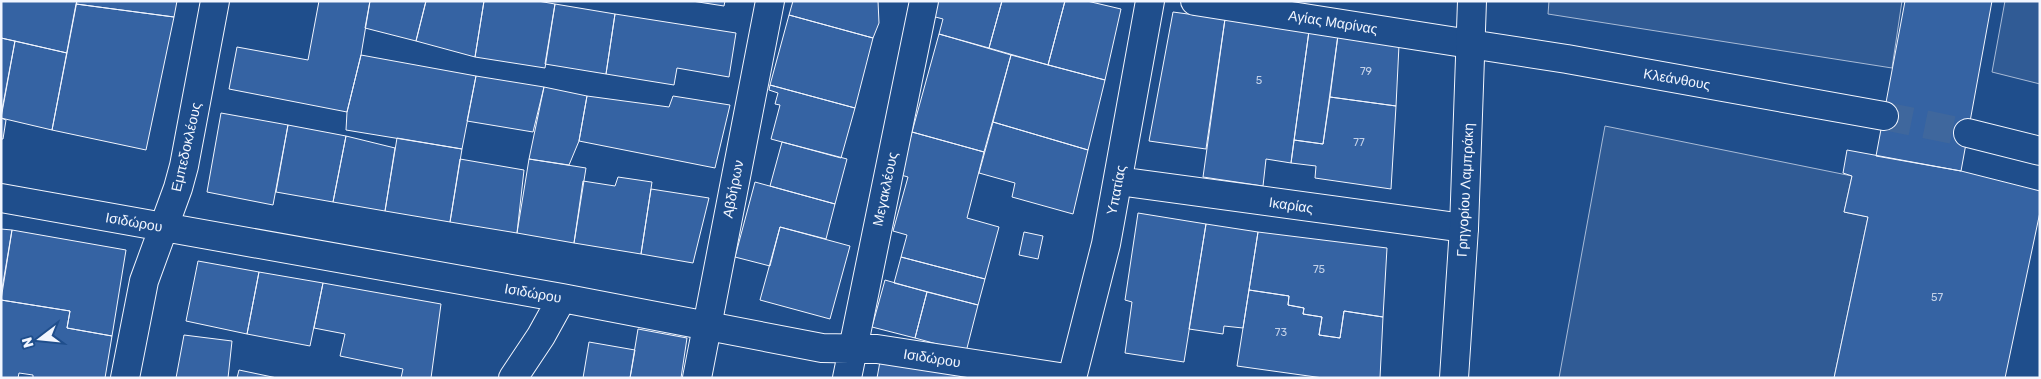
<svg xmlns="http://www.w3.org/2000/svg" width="2041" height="379" font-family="Rubik,sans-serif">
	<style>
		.built { fill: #305b95; stroke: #a8bbd7 }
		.building { fill: #3563a3; stroke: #f2f6ff }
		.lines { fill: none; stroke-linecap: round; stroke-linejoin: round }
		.major-tunnel { stroke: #3f679d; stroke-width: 28; stroke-dasharray: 28 14; stroke-linecap: butt }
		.minor-casing { stroke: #f2f6ff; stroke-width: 30 }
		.major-casing { stroke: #f2f6ff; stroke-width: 30 }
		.minor { stroke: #1f4e8c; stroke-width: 28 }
		.major { stroke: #1f4e8c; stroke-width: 28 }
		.labels { text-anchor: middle; stroke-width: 4; stroke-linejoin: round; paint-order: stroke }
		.number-label { font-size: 11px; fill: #c3d1e8 }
		.street-label { font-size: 14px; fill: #f2f6ff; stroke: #1f4e8c }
	</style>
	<rect width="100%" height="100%" fill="#1f4e8c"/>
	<path class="built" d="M1549,1H1902L1892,68L1548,14Z
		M2005,1H2040V84L1992,72Z
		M1605,126L1852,176L1844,212L1868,217L1834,378H1559Z"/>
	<path class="building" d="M1,1H77L67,53L1,38Z
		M77,1H177L174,17L76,4Z
		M319,1H370L361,55L347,112L229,89L237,47L308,60Z
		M370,1H426L416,41L365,28Z
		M426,1H484L475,57L416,41Z
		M484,1H538L555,4L545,68L475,57Z
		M692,1H725L724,6Z
		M793,1H878L879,23L873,38L789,15Z
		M932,1H1002L989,48L939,34L943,19L928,15Z
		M1002,1H1065L1048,65L989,48Z
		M1065,1H1087L1121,9L1105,80L1048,65Z
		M1905,1H1992L1961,171L1876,156Z
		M76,4L174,17L146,150L52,130Z
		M555,4L615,14L606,74L545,64Z
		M1173,12L1225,19L1206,149L1149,141Z
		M615,14L736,33L729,77L677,68L674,85L606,74Z
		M789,15L873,38L855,108L770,85Z
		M1225,19L1309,31L1291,163L1266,159L1263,186L1203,177Z
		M1309,31L1338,35L1323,144L1294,140Z
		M939,34L1011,55L984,152L912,132Z
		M1338,35L1399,45L1396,106L1330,97Z
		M1,38L15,41L1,115Z
		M15,41L67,53L52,130L1,118Z
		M361,55L476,76L462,149L346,130L347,112Z
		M1011,55L1105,80L1088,150L993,122Z
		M476,76L544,87L533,132L467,121Z
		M770,85L855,108L841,158L771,139L780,105L775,104L778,93L769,90Z
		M544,87L587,96L579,141L569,165L529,159Z
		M587,96L669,107L673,96L730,105L715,168L579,141Z
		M1330,97L1396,106L1391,189L1315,178L1316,166L1291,163L1294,140L1323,144Z
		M221,113L288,125L273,205L207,192Z
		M1,118L6,120L3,139H1Z
		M993,122L1088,150L1073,214L1012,197L1015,183L979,173Z
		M288,125L346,136L333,202L276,192Z
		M912,132L984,152L967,218L999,227L985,279L901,257L907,235L893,231L908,177L901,175Z
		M346,136L395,148L385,211L333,202Z
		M397,138L462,149L450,222L385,211Z
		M782,142L847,159L835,204L770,186Z
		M1847,150L1961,171L2040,191V212L2005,378H1834L1868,217L1844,212L1852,176L1843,173Z
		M460,159L524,170L517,233L450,222Z
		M529,159L586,168L574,243L517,233Z
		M618,177L652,182L641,254L574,243L583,181L615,186Z
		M755,182L835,204L826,239L780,227L770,266L735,257Z
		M651,189L709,198L693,263L641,254Z
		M1138,213L1206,224L1184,362L1125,353L1132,302L1125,300Z
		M1206,224L1258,232L1243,328L1224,326L1223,334L1189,329Z
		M780,227L850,246L830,319L760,300Z
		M1,229L12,230L1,295Z
		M12,230L126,250L112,336L67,328L70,311L1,300Z
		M1024,232L1043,236L1038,259L1019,255Z
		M1258,232L1387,248L1383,317L1344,311L1340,338L1319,335L1322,317L1303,314L1304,308L1288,305L1289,296L1249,290Z
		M901,257L985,279L978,305L894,283Z
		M198,261L259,272L247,334L186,321Z
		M259,272L323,283L310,346L247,334Z
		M885,280L927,292L915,338L872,327Z
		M323,283L441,304L431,378H401L403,369L340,356L345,334L314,328Z
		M1249,290L1289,296L1288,305L1304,308L1303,314L1322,317L1319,335L1340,338L1344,311L1383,317L1380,378H1323L1237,366Z
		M927,292L978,305L966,352L915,338Z
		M1,300L70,311L67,328L112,336L105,378H33V375L19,373L18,378H1Z
		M638,329L687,338L681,378H630Z
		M184,335L232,341L228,378H176Z
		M589,342L635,350L630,378H583Z
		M881,356L961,368L959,378H877Z
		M239,370L277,378H237Z"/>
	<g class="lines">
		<path class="major-tunnel" d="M1884,116L1968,133"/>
		<defs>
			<path id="minor" d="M1195,1L1470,44
				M1118,181L1464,228
				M1,198L562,298L822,348L877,349L1066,378
				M125,378L144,281L178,188L184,166L215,1
				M513,378L541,336L562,298
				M697,378L770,1
				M847,378L924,1
				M1072,378L1106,244L1150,1"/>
			<path id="major" d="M1470,44L1567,59L1884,116
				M1968,133L2040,151
				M1454,378L1464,228L1472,1"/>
		</defs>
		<use href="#minor" class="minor-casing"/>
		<use href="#major" class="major-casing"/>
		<use href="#minor" class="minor"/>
		<use href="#major" class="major"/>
	</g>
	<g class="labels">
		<g class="number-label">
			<text x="1366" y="75">79</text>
			<text x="1259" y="84">5</text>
			<text x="1359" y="146">77</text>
			<text x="1319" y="273">75</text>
			<text x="1937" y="301">57</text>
			<text x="1281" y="336">73</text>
		</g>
		<g class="street-label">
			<text transform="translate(1333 22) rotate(9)" y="5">Αγίας Μαρίνας</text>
			<text transform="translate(1677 79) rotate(10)" y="5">Κλεάνθους</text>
			<text transform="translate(186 147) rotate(-77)" y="5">Εμπεδοκλέους</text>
			<text transform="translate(733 189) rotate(-79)" y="5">Αβδήρων</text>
			<text transform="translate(885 189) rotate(-78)" y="5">Μεγακλέους</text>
			<text transform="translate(1116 190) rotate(-79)" y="5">Υπατίας</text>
			<text transform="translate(1465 190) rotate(-87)" y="5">Γρηγορίου Λαμπράκη</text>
			<text transform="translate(1291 205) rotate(8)" y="5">Ικαρίας</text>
			<text transform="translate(134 222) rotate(10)" y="5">Ισιδώρου</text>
			<text transform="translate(533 293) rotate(10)" y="5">Ισιδώρου</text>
			<text transform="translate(932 358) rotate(9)" y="5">Ισιδώρου</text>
		</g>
	</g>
	<rect width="2041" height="379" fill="none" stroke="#f2f6ff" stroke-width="5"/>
	<g transform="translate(40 339) rotate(254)" stroke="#1f4e8c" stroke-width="4" paint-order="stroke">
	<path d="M0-4L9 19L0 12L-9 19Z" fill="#f2f6ff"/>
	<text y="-8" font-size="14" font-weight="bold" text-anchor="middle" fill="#f2f6ff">N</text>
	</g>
</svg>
